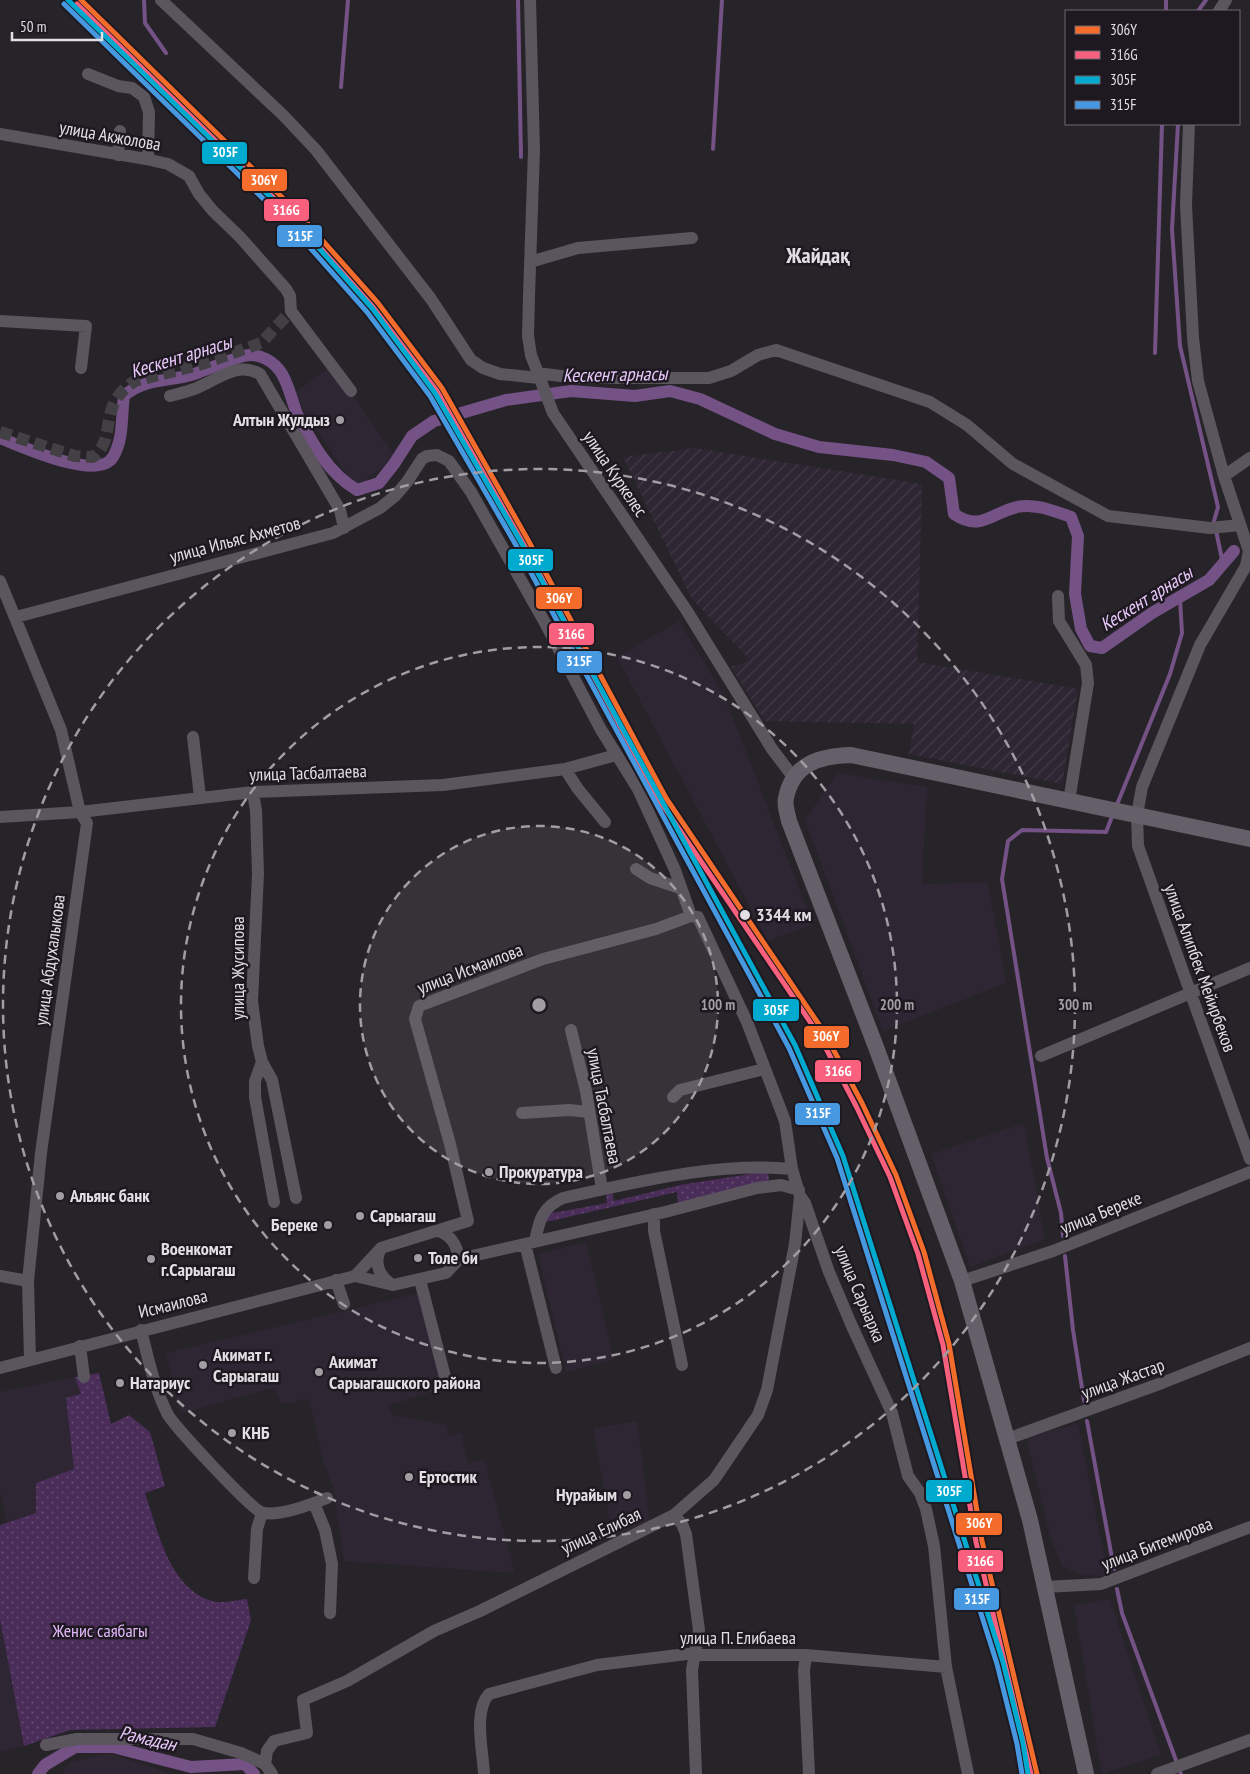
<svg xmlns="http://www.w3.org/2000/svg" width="1250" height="1774" font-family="'PT Sans Narrow',sans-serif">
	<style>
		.built { fill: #2e2633 }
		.industrial { fill: url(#industrial-furrows) }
		.green { fill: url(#green-dots) }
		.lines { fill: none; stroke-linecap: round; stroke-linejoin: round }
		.stream { stroke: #745286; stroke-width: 4 }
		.canal { stroke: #745286; stroke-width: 12 }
		.minor-tunnel { stroke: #434045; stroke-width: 12; stroke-dasharray: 12 6; stroke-linecap: butt }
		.minor { stroke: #5b555e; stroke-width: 12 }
		.major { stroke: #655f6a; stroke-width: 16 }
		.rail-1-casing { stroke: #1e1921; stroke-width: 9 }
		.rail-2-casing { stroke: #1e1921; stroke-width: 9 }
		.rail-3-casing { stroke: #1e1921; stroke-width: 9 }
		.rail-4-casing { stroke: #1e1921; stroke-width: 9 }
		.rail-1 { stroke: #f36c2b; stroke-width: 5 }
		.rail-2 { stroke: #f8607d; stroke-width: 5 }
		.rail-3 { stroke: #00a9ce; stroke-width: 5 }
		.rail-4 { stroke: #4699e1; stroke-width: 5 }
		.ring { fill: none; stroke: #a19da3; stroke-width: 2.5; stroke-dasharray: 9 6 }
		.poi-dot { fill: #a19da3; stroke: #1e1921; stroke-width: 2 }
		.stop-dot { fill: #e2dee4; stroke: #1e1921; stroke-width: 2 }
		.labels { text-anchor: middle; stroke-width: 5; stroke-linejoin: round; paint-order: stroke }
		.street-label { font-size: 18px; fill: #e2dee4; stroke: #1e1921 }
		.poi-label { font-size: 18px; font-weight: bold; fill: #e2dee4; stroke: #1e1921; text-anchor: start }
		.stop-label { font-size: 18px; font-weight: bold; fill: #e2dee4; stroke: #1e1921; text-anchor: start }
		.park-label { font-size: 18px; fill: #e3b8fa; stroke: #1e1921 }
		.water-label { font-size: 19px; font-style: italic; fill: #eacafc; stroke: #1e1921 }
		.district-label { font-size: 22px; font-weight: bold; fill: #e2dee4; stroke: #1e1921 }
		.centre { fill: #a19da3; stroke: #1e1921; stroke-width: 2.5 }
		.ring-label { font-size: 15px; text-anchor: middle; font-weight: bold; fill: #a19da3; stroke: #1e1921; stroke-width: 5; stroke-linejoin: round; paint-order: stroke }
		.line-badge { stroke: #1e1921; stroke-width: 2 }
		.badge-label { font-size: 14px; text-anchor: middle; font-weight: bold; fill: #fff }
	</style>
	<defs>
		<pattern id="industrial-furrows" width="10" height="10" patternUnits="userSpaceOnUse" patternTransform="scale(1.25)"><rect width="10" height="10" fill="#2e2633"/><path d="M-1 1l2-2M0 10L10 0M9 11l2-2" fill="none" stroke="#423b47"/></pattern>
		<pattern id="green-dots" width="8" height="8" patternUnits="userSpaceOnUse" patternTransform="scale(1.25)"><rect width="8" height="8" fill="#4a2d59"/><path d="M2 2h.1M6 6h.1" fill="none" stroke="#644b71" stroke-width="1.8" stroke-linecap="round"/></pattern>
	</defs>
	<rect width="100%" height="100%" fill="#272429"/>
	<path class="built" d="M331,366L396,457L355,488L293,394Z
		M679,621L724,695L813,924L768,941L617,657Z
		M837,773L927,787L922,884L988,882L1006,983L883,1031L805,820Z
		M1024,1123L1045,1239L970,1267L931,1154Z
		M586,1242L614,1359L566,1372L538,1254Z
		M419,1293L444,1388L387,1406L393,1415L446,1425L449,1436L461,1433L468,1463L484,1459L515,1573L344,1561L334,1490L323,1460L309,1399L281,1404L275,1387L180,1414L166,1353Z
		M75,1377L81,1394L66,1399L74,1469L37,1483V1513L7,1522L0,1491V1392Z
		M637,1421L650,1521L613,1537L593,1428Z
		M1078,1424L1108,1577L1079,1574L1062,1566L1051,1539L1026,1437Z
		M1110,1599L1161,1755L1102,1774L1074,1605Z
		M0,1619L24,1746L0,1752Z
		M109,1753L171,1774H61L71,1762Z"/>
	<path class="industrial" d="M695,448L922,484L917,662L1078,689L1062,784L909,754L914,724L765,721L731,667L750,660L692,599L623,457Z"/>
	<path class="green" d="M768,1171L769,1179L767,1181L678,1203L677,1192L546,1222L545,1218L547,1214L607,1203L606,1193L612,1192L614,1201L680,1185Z
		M99,1373L111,1424L129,1415L150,1432L165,1486L145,1493C158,1531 169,1588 212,1601C222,1604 238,1600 247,1599L251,1620L215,1727L70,1730L24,1746L0,1619V1525L36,1513V1483L74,1469L66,1398L81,1394L75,1377Z"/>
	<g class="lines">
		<path class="stream" d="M144,0L145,23L166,53
			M518,0L521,157
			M1166,0V11
			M1198,11L1206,0
			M341,87L348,0
			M1178,124L1172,229L1180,346L1218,507L1214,521L1223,564
			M713,149L722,0
			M1155,353L1162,124
			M1116,807L1170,674L1182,633L1180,599
			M1063,1236L1061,1213L1047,1158L1002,879L1008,841L1022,830L1106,832L1113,814
			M1065,1256L1073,1330L1084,1401
			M1087,1421L1114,1569
			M1117,1589L1122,1613L1181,1774"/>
		<path class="canal" d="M0,438C21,446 98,482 113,457C124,438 121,417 124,396C143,378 170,382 194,374C209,369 231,359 244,356C259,352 275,362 282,374C289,386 292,401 297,414C312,443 328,473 357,490L379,483L394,464L412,436L434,421L506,400L571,391L635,396L670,391L700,399L775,434L819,447L893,455L926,462L949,478L954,514C981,532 991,513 1017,507C1035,503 1054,511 1071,517L1078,536L1075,594L1081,629L1090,646L1102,648L1152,613L1209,580L1234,551
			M38,1774L45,1765L75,1747H113L191,1767L245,1764L254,1774"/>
		<path class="minor-tunnel" d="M0,432L75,456L93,457C118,439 96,405 135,381L202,364L261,343L291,311"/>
		<path class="minor" d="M161,0L283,115L316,150L431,299L471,360L483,368L500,374L539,378
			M530,0L534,150L529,296L528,336L531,355L553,413L687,611L772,749L794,778
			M1219,11L1226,0
			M88,74L118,86L132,88L144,97L149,112L148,159
			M1189,124L1186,205L1193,338L1198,381L1224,476L1249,551L1246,566L1200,645L1142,787L1137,815L1138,846L1250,1159
			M0,134L146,159L168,164L189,176L199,194L213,211L240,237L286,289L290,296L291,311L351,391
			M118,155L120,131
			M530,262L578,248L692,238
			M0,321L86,326L81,368
			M537,373L576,378H709L731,371L758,355L776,350L930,402L967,425L1013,464L1108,516L1210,528L1240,525
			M170,396C180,393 192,391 201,386C221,377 238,362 260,374L340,510L344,528
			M1224,476L1250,458
			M0,581L61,730L80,812L87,823L41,1153L28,1281L30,1359
			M1058,596L1059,621L1086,665L1088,683L1069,801
			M16,617L333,533L380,508L395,496L407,482L422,459L427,456L437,455L449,461L471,492L544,621L600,728L638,789L675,870L691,916
			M193,737L200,797
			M565,769L578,789L605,822
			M253,792L256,811L258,874L252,1001L258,1046L262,1062L272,1080L296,1198
			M0,817L80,812L253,792L443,785L565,769L616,755
			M636,869L650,878L680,888
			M571,1030L586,1091L602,1189
			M1041,1056L1250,968
			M262,1062L255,1081V1097L274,1202
			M673,1097L680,1090L764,1069
			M522,1113L569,1110L589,1112
			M800,1196L805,1203L829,1272L851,1324L892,1413L908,1476L920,1493L926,1509L934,1546L946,1667L968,1774
			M654,1214V1231L682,1365
			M535,1241C539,1221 542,1207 563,1198C637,1182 716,1162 792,1169
			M525,1244L556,1368
			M380,1250C374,1263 379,1276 391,1284
			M459,1259L665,1212L757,1188L781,1185L799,1190
			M0,1276L28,1281
			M355,1276L381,1248L468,1221L450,1144L415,1019L419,1006L543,959L656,929L691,916
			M336,1280L344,1304
			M420,1280L445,1377
			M962,1281L1053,1251L1250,1172
			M141,1330C148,1358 154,1387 167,1413C172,1424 251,1509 261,1512C277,1518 312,1504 327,1498
			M80,1346L84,1377
			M0,1368L355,1276L393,1285L446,1273L459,1259C457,1246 452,1235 438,1231
			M1007,1439L1162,1383L1250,1348
			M314,1503L325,1530L332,1564L330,1613
			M674,1515L682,1524L686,1534L699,1630L692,1670L696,1774
			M254,1578L257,1529L262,1513
			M1045,1587L1101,1584L1250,1527
			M806,1655L804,1671L809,1774
			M46,1745L77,1739H193L241,1753L265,1764L272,1774
			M265,1764L267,1751L274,1741L307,1733L303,1700L347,1681L434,1631L480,1611L674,1515L714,1480L758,1415L767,1390L795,1244L800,1196L792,1169L785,1121L747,1022L698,917L691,916
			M484,1774C483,1751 473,1711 489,1694L597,1665L695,1653L706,1655H806L946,1667
			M1157,1774L1250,1740"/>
		<path class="major" d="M1086,1774L1030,1520L962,1281L876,1047L789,821C788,815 784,805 786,798C793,763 820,756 851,755L1250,839"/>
		<defs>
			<path id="rail-1" d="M81,0L299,214L378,303L442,388L528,540L666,798L824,1032L862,1103L896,1175L924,1252L949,1344L982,1541L1037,1774"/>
			<path id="rail-2" d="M77,4L294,218L373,307L437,391L523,543L660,801L819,1035L856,1106L890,1177L918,1254L943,1345L976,1542L1031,1774"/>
			<path id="rail-3" d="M68,0L294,220L372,308L435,393L522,544L795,1045L843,1156L1003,1662L1023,1743L1028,1774"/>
			<path id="rail-4" d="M64,4L289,224L367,312L430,396L517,547L789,1048L837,1158L997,1664L1017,1744L1022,1774"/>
		</defs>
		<use href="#rail-1" class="rail-1-casing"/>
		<use href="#rail-2" class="rail-2-casing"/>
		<use href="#rail-3" class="rail-3-casing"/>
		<use href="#rail-4" class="rail-4-casing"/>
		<use href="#rail-1" class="rail-1"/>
		<use href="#rail-2" class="rail-2"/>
		<use href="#rail-3" class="rail-3"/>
		<use href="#rail-4" class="rail-4"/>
	</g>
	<circle cx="539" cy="1005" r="179" fill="#a19da3" fill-opacity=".12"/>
	<g class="ring">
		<circle cx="539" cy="1005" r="179"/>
		<circle cx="539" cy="1005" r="358"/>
		<circle cx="539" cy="1005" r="536"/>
	</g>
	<g class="poi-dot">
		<circle cx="340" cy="420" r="5"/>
		<circle cx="489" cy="1172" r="5"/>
		<circle cx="60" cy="1196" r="5"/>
		<circle cx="360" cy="1216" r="5"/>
		<circle cx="328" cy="1225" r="5"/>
		<circle cx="418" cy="1258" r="5"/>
		<circle cx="151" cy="1259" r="5"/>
		<circle cx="203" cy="1365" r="5"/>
		<circle cx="319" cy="1372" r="5"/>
		<circle cx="120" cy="1383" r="5"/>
		<circle cx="232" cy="1433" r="5"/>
		<circle cx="409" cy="1477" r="5"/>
		<circle cx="627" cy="1495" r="5"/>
	</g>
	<circle class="stop-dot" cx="745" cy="915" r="6"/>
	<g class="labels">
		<g class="street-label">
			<text transform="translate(110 136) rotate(10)" y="6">улица Акжолова</text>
			<text transform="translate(615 474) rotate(56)" y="6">улица Куркелес</text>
			<text transform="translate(235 540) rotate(-15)" y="6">улица Ильяс Ахметов</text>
			<text transform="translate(308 773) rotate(-2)" y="6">улица Тасбалтаева</text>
			<text transform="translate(50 960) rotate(-82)" y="6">улица Абдухалыкова</text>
			<text transform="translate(238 968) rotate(-90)" y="6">улица Жусипова</text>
			<text transform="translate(1200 968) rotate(70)" y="6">улица Алипбек Мейирбеков</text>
			<text transform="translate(470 969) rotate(-21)" y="6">улица Исмаилова</text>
			<text transform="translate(604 1106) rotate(79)" y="6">улица Тасбалтаева</text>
			<text transform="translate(1101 1213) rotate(-22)" y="6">улица Береке</text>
			<text transform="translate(860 1294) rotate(67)" y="6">улица Сарыарка</text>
			<text transform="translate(173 1304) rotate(-14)" y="6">Исмаилова</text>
			<text transform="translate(1123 1379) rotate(-20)" y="6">улица Жастар</text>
			<text transform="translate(601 1531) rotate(-25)" y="6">улица Елибая</text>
			<text transform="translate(1157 1544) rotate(-21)" y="6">улица Битемирова</text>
			<text x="738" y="1644">улица П. Елибаева</text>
		</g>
		<g class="poi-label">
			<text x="330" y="426" text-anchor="end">Алтын Жулдыз</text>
			<text x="499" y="1178">Прокуратура</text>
			<text x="70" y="1202">Альянс банк</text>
			<text x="370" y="1222">Сарыагаш</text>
			<text x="318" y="1231" text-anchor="end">Береке</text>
			<text x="161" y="1255">Военкомат<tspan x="161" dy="21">г.Сарыагаш</tspan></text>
			<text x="428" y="1264">Толе би</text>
			<text x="213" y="1361">Акимат г.<tspan x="213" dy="21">Сарыагаш</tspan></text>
			<text x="329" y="1368">Акимат<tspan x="329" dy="21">Сарыагашского района</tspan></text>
			<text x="130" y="1389">Натариус</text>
			<text x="242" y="1439">КНБ</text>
			<text x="419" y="1483">Ертостик</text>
			<text x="617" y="1501" text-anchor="end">Нурайым</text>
		</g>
		<g class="stop-label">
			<text x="756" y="921">3344 км</text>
		</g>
		<g class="park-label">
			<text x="100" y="1637">Женис саябагы</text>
		</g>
		<g class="water-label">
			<text transform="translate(181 356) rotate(-17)" y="7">Кескент арнасы</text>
			<text transform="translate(615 374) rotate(-1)" y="7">Кескент арнасы</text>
			<text transform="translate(1146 598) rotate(-32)" y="7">Кескент арнасы</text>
			<text transform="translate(148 1738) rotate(13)" y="7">Рамадан</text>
		</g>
		<g class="district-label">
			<text x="818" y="263">Жайдақ</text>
		</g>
	</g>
	<circle cx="539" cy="1005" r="8" class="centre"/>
	<g class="ring-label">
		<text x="718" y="1010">100 m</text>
		<text x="897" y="1010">200 m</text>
		<text x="1075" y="1010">300 m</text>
	</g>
	<g class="line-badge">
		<rect x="201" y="141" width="47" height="24" rx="5" fill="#00a9ce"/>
		<rect x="241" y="168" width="47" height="24" rx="5" fill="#f36c2b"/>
		<rect x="263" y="198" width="47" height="24" rx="5" fill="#f8607d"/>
		<rect x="276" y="224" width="47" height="24" rx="5" fill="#4699e1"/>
		<rect x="507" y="548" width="47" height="24" rx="5" fill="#00a9ce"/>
		<rect x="535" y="586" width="48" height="24" rx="5" fill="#f36c2b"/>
		<rect x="548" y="622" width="47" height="24" rx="5" fill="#f8607d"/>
		<rect x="556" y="650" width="47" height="24" rx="5" fill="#4699e1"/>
		<rect x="752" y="998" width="48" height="24" rx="5" fill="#00a9ce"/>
		<rect x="803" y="1025" width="47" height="24" rx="5" fill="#f36c2b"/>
		<rect x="814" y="1059" width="48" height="24" rx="5" fill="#f8607d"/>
		<rect x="794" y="1102" width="47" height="24" rx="5" fill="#4699e1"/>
		<rect x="925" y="1479" width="48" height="24" rx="5" fill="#00a9ce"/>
		<rect x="955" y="1512" width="48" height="24" rx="5" fill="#f36c2b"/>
		<rect x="957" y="1549" width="47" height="24" rx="5" fill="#f8607d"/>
		<rect x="953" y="1587" width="47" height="24" rx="5" fill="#4699e1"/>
	</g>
	<g class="badge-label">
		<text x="225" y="157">305F</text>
		<text x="264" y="185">306Y</text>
		<text x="286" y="215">316G</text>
		<text x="300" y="241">315F</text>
		<text x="531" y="565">305F</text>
		<text x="559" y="603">306Y</text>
		<text x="571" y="639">316G</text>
		<text x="579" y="666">315F</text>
		<text x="776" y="1015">305F</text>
		<text x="826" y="1041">306Y</text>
		<text x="838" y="1076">316G</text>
		<text x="818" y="1118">315F</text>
		<text x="949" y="1496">305F</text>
		<text x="979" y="1528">306Y</text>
		<text x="980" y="1566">316G</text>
		<text x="977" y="1604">315F</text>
	</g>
	<rect x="1065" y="10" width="175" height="115" fill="#1e1921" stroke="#6c686f"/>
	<rect x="1075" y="26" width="25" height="8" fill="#f36c2b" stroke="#6c686f"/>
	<text x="1110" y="35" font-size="15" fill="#e2dee4">306Y</text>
	<rect x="1075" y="51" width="25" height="8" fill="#f8607d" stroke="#6c686f"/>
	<text x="1110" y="60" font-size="15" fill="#e2dee4">316G</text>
	<rect x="1075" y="76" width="25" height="8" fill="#00a9ce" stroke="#6c686f"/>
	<text x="1110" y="85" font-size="15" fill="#e2dee4">305F</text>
	<rect x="1075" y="101" width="25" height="8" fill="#4699e1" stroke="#6c686f"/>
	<text x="1110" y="110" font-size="15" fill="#e2dee4">315F</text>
	<path d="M12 32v8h90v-8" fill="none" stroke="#e2dee4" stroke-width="2.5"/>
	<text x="20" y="32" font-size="15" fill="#e2dee4" stroke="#1e1921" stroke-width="4" paint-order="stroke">50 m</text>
</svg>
